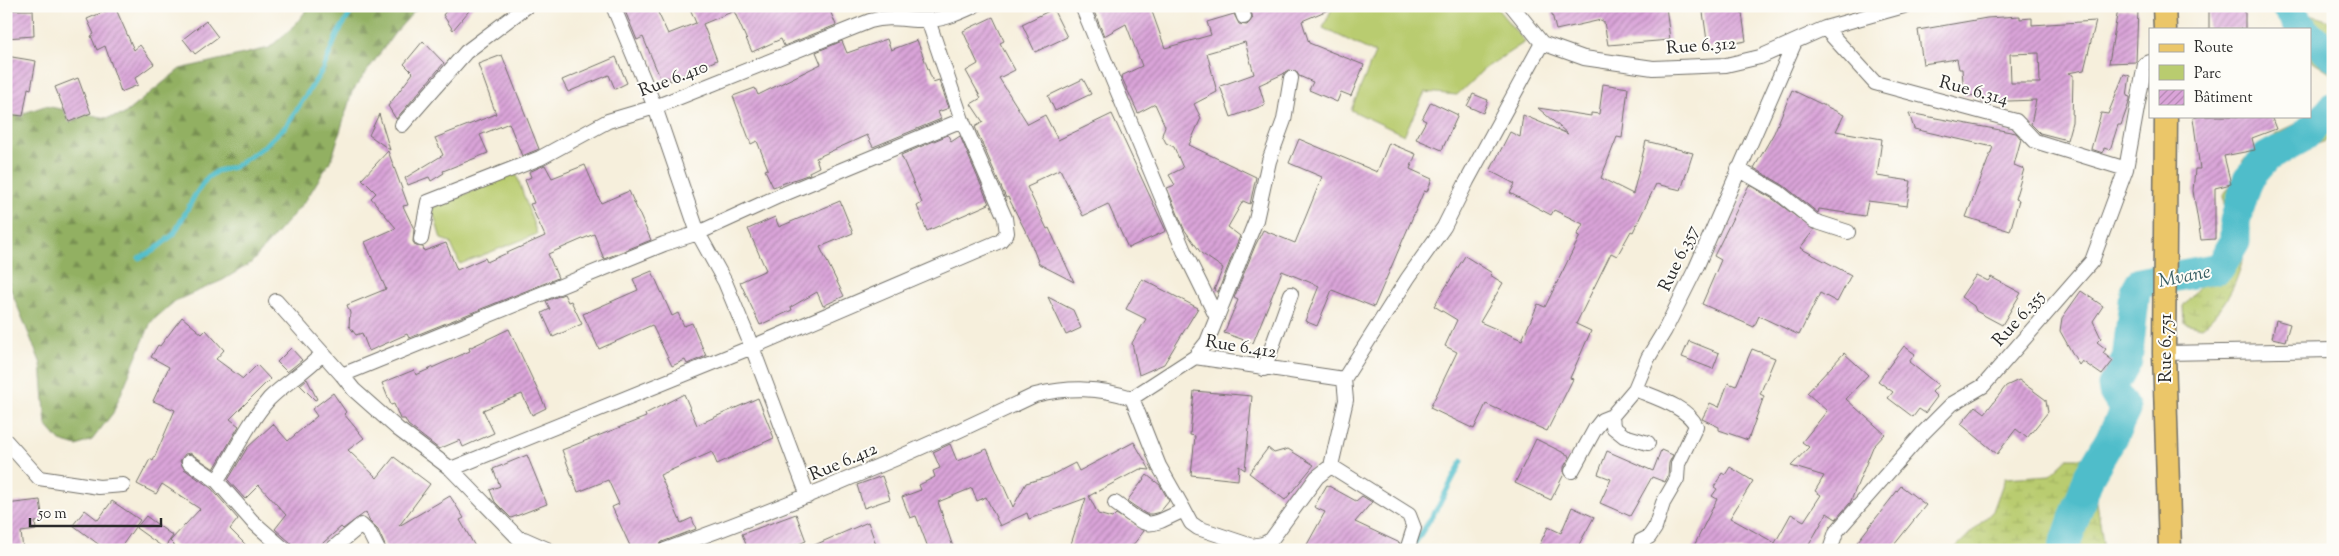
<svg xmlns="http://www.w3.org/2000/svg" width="2339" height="556" font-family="'Sorts Mill Goudy',serif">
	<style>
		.green { fill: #b9cc6f; stroke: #727c4d }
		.forest { fill: url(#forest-firs); stroke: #5e6e46 }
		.wetland { fill: url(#wetland-marsh); stroke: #727c4d }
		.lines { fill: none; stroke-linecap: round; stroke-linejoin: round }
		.stream { stroke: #50bdca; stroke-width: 5 }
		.river { stroke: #50bdca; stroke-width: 31 }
		.building { fill: url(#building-hatch); fill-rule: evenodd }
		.minor-casing { stroke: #727069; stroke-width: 16 }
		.primary-casing { stroke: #727069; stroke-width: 25 }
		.minor { stroke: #fff; stroke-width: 14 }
		.primary { stroke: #ebc669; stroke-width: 22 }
		.labels { text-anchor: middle; stroke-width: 4; stroke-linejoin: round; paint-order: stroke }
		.street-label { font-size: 18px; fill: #2b2b2b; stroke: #fdfcf7 }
		.water-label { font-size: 19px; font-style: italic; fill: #385e63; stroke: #fdfcf7 }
	</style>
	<defs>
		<pattern id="forest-firs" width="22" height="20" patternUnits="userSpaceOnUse" patternTransform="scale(1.25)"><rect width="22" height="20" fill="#92b062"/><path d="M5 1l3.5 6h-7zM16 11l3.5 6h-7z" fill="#778f51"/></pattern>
		<pattern id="wetland-marsh" width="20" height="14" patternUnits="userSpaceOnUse" patternTransform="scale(1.25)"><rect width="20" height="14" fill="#b9cc6f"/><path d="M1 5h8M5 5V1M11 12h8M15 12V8" fill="none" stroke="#9faf60"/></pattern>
		<pattern id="building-hatch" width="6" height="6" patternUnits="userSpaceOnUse" patternTransform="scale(1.25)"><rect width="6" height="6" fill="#daa4d9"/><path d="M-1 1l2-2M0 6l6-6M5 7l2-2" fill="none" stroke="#b186b0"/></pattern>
	</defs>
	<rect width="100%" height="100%" fill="#fdfcf7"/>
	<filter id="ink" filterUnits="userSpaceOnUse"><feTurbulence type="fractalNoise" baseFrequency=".02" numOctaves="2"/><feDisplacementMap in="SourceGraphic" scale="10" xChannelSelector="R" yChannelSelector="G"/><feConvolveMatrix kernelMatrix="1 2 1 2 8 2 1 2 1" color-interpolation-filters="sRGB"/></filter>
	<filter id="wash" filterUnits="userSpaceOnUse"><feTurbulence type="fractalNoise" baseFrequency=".0096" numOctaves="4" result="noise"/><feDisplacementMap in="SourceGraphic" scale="20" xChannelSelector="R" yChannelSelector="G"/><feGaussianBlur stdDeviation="1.12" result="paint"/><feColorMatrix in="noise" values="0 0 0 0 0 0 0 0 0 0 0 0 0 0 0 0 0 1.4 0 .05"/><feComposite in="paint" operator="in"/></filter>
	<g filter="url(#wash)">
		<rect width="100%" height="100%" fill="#f6efdc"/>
		<path class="green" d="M1333,6H1495L1525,42L1484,69L1457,95L1425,92L1404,135L1351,110L1375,53L1323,28Z
			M516,173L537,234L460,264L450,242L441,239L432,208Z"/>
		<path class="forest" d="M310,6H419L394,34L352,92L332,158L306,200L251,263L223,280L175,301L151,322L113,413L92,440L77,446L60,441L46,425L41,364L6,278V119L45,106L107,118L123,115L180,69L269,48L293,27Z"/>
		<path class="wetland" d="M2270,6H2298L2304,13L2333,22V86L2330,72L2310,59V29H2292Z
			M2333,89V138C2315,146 2280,155 2267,167C2258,176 2246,189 2241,200C2237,210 2243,220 2244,230C2247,267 2230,304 2202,327L2184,323L2183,306L2204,281L2211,258L2224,242L2227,230L2223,195L2240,175L2243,160L2262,148L2276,133L2322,111Z
			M2068,458H2109L2098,474L2096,495L2104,550H1953L1993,511L2005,478L2050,475Z"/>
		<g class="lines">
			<path class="stream" d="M139,258L153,251L174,234L195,195L207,178L217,171L234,167L262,148L286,126L323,69L338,33L355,6
				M1414,545L1439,505L1462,461"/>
			<path class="river" d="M2286,6L2303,29
				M2310,36L2333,55
				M2063,550L2089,476L2114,433L2125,410L2114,392L2113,385L2127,360L2135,292L2140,283L2219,268L2235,242V221L2248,179L2267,157L2303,137L2329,113L2333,108"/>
		</g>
		<g id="blocks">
			<path class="building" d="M450,6H473L453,30L443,15Z
				M623,6H655L668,34L696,23L689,6H828L836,25L784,46L781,39L752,52L734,11L703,24L717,60L670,81L668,77L661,80L643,37L637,40Z
				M1099,6H1150L1165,48L1211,35L1207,22L1234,14L1239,24L1247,25L1253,18L1249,6H1337L1302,21L1309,43L1364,65L1351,96L1341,92L1337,102L1309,90L1313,82L1299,76L1296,71L1288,70L1283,74L1259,85L1265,105L1231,117L1220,86L1254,74L1245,42L1207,53L1217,92L1194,104L1201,118L1189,145L1256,177L1250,204L1243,201L1228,227L1240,236L1218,292L1214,290L1223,268L1201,253L1184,229L1167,188L1175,185L1169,175L1183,168L1174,147L1166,143L1162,135L1165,126L1155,104L1138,113L1121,76L1142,66L1126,24L1104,36L1093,9Z
				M1550,6H1666L1670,40L1608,45L1604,22L1601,20L1556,30Z
				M1741,6L1746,41L1708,48L1703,12Z
				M2209,6H2245V29H2209Z
				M115,7L134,50L140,45L154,64L135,78L138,85L121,92L105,46L97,50L91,36L94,34L87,19Z
				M1053,9L1067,37L1035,52L1022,24Z
				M2118,9L2138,10L2136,62L2109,63Z
				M6,10H33L34,36L6,38Z
				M2020,16V19L2032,18V25L2096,21L2084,70L2068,73L2073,75L2072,122L2067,140L2040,133L2031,124L2036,100L1982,102V95L1964,96L1962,69H1959L1957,59L1923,64L1918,30L1987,18ZM2039,53L2040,83H2011L2010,54Z
				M993,17L1004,41L1000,43L1015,70L999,78L1028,124L1045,115L1058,140L1112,114L1166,231L1128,248L1108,204L1083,216L1060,169L1035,181L1036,183L1027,187L1047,229L1049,228L1074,282L1039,264L1029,238L1008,197L1006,198L975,127L983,122L971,104L981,98L966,71L978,64L963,31Z
				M206,21L218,37L195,54L183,39Z
				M887,39L891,50L917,40L933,82L939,80L949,108L938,112L941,119L873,147L867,135L816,158L819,167L809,172L810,174L773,187L765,170L768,169L757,141L751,144L733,96L755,88L758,95L821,64L816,52L842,41L847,53Z
				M423,41L444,63L396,119L388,106L413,73L404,64Z
				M502,55L539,149L522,156L509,123L480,135L488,153L443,171L444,173L431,181L429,177L408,185L405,178L443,155L435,138L496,114L478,64Z
				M6,56L36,61L31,89L28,88L23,116L6,114Z
				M616,57L627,83L615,89L609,75L568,92L562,80Z
				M2124,74L2130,76L2127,96L2130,97V100L2121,125H2118L2110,150L2104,148L2103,153L2091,149L2101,113L2108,114Z
				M78,78L91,113L69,122L55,87Z
				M1083,79L1091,94L1055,111L1048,96Z
				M1603,84L1628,88L1622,138L1617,137L1601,178L1633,194L1646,141L1693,153L1681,190L1656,184L1633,232L1631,231L1617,256L1611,253L1576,324L1591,331L1570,378L1573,379L1547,431L1486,404L1474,429L1430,408L1457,352L1445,346L1457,320L1434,306L1465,256L1492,273L1490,275L1503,283L1480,322L1522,340L1538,304L1545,307L1580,236L1577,235L1583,224L1554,210L1551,215L1510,193L1515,184L1490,171L1510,132L1520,137L1523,115L1568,134L1538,108L1591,116V113L1599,114Z
				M1792,90L1844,115L1836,131L1882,139L1877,176L1911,181L1907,206L1868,201L1865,216L1819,209L1818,213L1783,185L1754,168L1774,133Z
				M1473,94L1488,100L1483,113L1467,106Z
				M1431,102L1458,115L1442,150L1416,139L1426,121L1422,119Z
				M1909,113L2016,133L2021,139L2014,165L2024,169L2015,199L2019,200L2010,231L1966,217L1993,147L1914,129Z
				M379,114L390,150L369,135Z
				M2201,116H2271L2276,129L2252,138L2255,150L2224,156L2231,184L2215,188V239L2201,240L2193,191L2195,169H2200L2193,118Z
				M948,135L951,142L960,136L989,204L927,231L917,206L922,203L901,155Z
				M1299,139L1377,172L1389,143L1416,154L1410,169L1432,179L1427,192L1424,191L1374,307L1332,290L1317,326L1305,321L1319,286L1282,271L1253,343L1224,333L1238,300L1234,298L1255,246L1263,230L1295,243L1322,177L1289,163Z
				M388,151L408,205L403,206L414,229L413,242L416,246L423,247L424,251L446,243L457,270L485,258L487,262L545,236L530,204L534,203L525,180L531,177L529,172L545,165L552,178L585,165L601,203L629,191L651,240L604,259L594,234L548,254L558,278L409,338L407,334L369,351L362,333L356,335L349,326L350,313L347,305L386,289L365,242L396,228L371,198L376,193L362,179Z
				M1749,185L1773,199L1814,230L1800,248L1851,275L1837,302L1820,293L1799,335L1759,316L1754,327L1702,304L1721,260L1714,256Z
				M840,201L853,233L820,247L844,296L823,306L817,292L791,307L792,310L760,325L740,282L766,270L748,229L775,217L779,227Z
				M652,271L672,316L678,313L684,326L692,323L706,356L687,364L685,360L672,366L652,325L599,349L583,314L638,290L633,279Z
				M1976,275L1988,281L1991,277L2021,293L2002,325L1976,311L1974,306L1961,297Z
				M1142,279L1198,308L1164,364L1139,375L1132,343L1146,319L1126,309Z
				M2081,291L2103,306L2093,321L2101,338L2097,342L2106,349L2103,353L2113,361L2102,375L2082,361L2079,365L2060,331L2062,318Z
				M564,294L568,302L571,301L582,324L553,337L542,313L550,309L546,301Z
				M1048,297L1073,310L1081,328L1066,335Z
				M182,317L202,334L206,330L224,350L216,359L243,379L257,365L270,379L230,419L239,426L214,469L190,453L185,454L180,461L184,469L211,488L238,519L230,529L251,550H179L170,541L200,509L162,484L156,494L137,484L150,459L153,461L175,410L153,401L169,367L151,357L158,345L160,346Z
				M2276,320L2290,324L2285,341L2272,338Z
				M509,329L546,408L532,415L522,394L483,410L494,433L463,447L460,440L439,449L408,425L405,419H400L394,404L391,405L382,383L414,370L416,375L470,351L469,348Z
				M1689,341L1719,353L1713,369L1682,357Z
				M1904,346L1915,354L1909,362L1938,385L1932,392L1937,397L1925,413L1919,409L1913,417L1888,398L1893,392L1878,381Z
				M291,348L302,360L287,372L277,362Z
				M1752,349L1775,358L1760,394L1764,396L1748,440L1719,430V427L1702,419L1710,403L1719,407L1728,383L1736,386Z
				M1844,353L1868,375L1846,399L1885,434L1873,447L1850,503L1836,519L1827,513L1806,550H1692L1717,499L1712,496L1717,489L1714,487L1722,473L1725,475L1730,467L1753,481L1730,518L1775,543L1791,514L1804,521L1821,495L1815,491L1824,476L1791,466L1809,447L1802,442L1827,411L1807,393Z
				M307,379L317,399L315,400L300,385Z
				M2019,380L2046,400L2048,412L2027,438L2016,429L1997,454L1961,424L1976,406L1985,413L2006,386Z
				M1194,391L1252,396L1245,470L1239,466L1238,480L1191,475L1195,436L1190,435Z
				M333,393L346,412L344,414L364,438L348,450L377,478L394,457L430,484L399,526L450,496L464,518L460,520L477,550H387L378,530L370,522L366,512L343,529L341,527L315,550H294L291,543L275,529L286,515L259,485L245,499L228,480L247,448L273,424L288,441L317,416L312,409Z
				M684,394L697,425L758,398L774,438L717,464L712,452L660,475L681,523L692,518L696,529L662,542L656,550H632L612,507L619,504L608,480L578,492L562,450L646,417L645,414Z
				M1536,439L1570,456L1564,467V474L1551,500L1515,483Z
				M1134,442L1150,470L1140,469L1089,496L1098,514L1112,518L1116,514L1144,531L1129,550H1069L1086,498L1029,519L1027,513L1000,526L986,497L977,501L972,488L938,502L954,550H929L916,516L910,518L902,497L921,490L919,485L935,477L933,471L940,468L933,452L950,444L957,461L987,449L1013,507L1026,483L1048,477L1075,463L1079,471Z
				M1268,448L1274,453L1288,449L1314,465L1285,500L1249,473Z
				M1661,450L1673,455L1669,463L1668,476L1665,482L1652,477L1630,516L1600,503L1611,479L1598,474L1607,451L1653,471Z
				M527,455L547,504L511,518L495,502L490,490L500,486L493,469Z
				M1147,475L1160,485L1169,501L1160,512L1152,514H1146L1127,501Z
				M882,476L890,499L864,508L857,485Z
				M1327,485L1356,501L1362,496L1372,502L1355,522L1400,543L1398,550H1304L1325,512L1314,507Z
				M1901,486L1926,505L1890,550H1851Z
				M40,500L43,521L35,522L36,530L21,532L23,550H6V504Z
				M112,501L140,520L119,550H106L73,525L85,510L98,520Z
				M1572,507L1594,517L1576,550H1537L1548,527L1561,533Z
				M796,514L806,541L784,550H748L742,534Z
				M146,516L173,536L164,548L136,528Z
				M868,522L878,550H803Z"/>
		</g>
	</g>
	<g filter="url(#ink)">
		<use href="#blocks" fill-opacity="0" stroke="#727069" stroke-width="1"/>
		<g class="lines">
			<defs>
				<path id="minor" d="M613,6L655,107L698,233L725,282L752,347L808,496
					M1082,6L1184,251L1217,318
					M1240,6L1244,17
					M1512,6L1542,43L1584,58L1653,68L1726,65L1760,57L1825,28L1904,6
					M1825,28L1875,83L2016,121L2035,141L2126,169
					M402,125L466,52L527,6
					M1738,169L1778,192L1814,221L1848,232
					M421,239L428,202L540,158L608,121L655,107L870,21C892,15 907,21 929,20C945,19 959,13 974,6
					M276,301L342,375L664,244L698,233L779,196L962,120
					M2164,353L2333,350
					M1195,357L1207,342L1256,220L1269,161L1284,120L1291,78
					M1264,369L1291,294
					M342,375L354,390L398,429L451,469L522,542L524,539L549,550
					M1344,379L1346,400L1331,466L1409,515L1414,528L1407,550
					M1635,389C1654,397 1688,407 1696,426L1678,464L1677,479L1663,503L1655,528L1649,537L1641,541L1640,550
					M1132,398L1159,466L1184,510
					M1612,416L1613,427L1624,436L1648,443
					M6,441L39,478L99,487L123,485
					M189,462L217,481L252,521L285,550
					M451,469L752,347L1000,241L1007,233L1005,218L962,120L928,20
					M1572,471L1595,429L1602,420L1612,416L1635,389L1648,358L1665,330L1696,268L1794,44
					M217,481C234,454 248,423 269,399C284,384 306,371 322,354
					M1115,503C1151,529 1144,529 1184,510L1191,523L1198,528L1252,546L1263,544L1271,540L1317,477L1331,466
					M331,550L361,525L370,534L378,550
					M665,550C791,505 914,453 1035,395C1069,387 1098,387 1132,398L1195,357L1344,379L1408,278L1444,227L1467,181L1542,43
					M1830,550L1836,532L1922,434L1952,404L1983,386L2092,261L2126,169L2145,64L2150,62"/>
				<path id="primary" d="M2164,6L2165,29
					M2166,116L2164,353L2170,550"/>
			</defs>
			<use href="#minor" class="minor-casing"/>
			<use href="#primary" class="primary-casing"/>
			<use href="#minor" class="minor"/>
			<use href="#primary" class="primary"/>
		</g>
	</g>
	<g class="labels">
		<g class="street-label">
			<text transform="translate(1701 45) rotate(-4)" y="6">Rue 6.312</text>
			<text transform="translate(673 78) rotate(-21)" y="6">Rue 6.410</text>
			<text transform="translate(1974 90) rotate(15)" y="6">Rue 6.314</text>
			<text transform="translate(1678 258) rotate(-65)" y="6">Rue 6.357</text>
			<text transform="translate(2018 318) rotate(-48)" y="6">Rue 6.355</text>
			<text transform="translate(1241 346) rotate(9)" y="6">Rue 6.412</text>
			<text transform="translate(2165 348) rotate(-90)" y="6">Rue 6.751</text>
			<text transform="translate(843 461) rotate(-23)" y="6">Rue 6.412</text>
		</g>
		<g class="water-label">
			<text transform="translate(2184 275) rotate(-11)" y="7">Mvane</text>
		</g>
	</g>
	<rect width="2339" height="556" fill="none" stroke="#fdfcf7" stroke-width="25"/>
	<rect x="2149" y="28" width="162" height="90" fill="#fdfcf7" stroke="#a9a8a5"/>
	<rect x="2159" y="44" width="25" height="8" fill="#ebc669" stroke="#a9a8a5"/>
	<text x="2194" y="52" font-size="15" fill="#2b2b2b">Route</text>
	<rect x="2159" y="65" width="25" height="15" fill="#b9cc6f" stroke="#a9a8a5"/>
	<text x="2194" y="78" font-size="15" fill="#2b2b2b">Parc</text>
	<rect x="2159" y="90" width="25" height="15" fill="url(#building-hatch)" stroke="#a9a8a5"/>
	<text x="2194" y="102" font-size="15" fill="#2b2b2b">Bâtiment</text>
	<path d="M30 518v8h131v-8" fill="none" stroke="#2b2b2b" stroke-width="2.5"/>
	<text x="38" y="518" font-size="15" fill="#2b2b2b" stroke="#fdfcf7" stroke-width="4" paint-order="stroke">50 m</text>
</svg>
